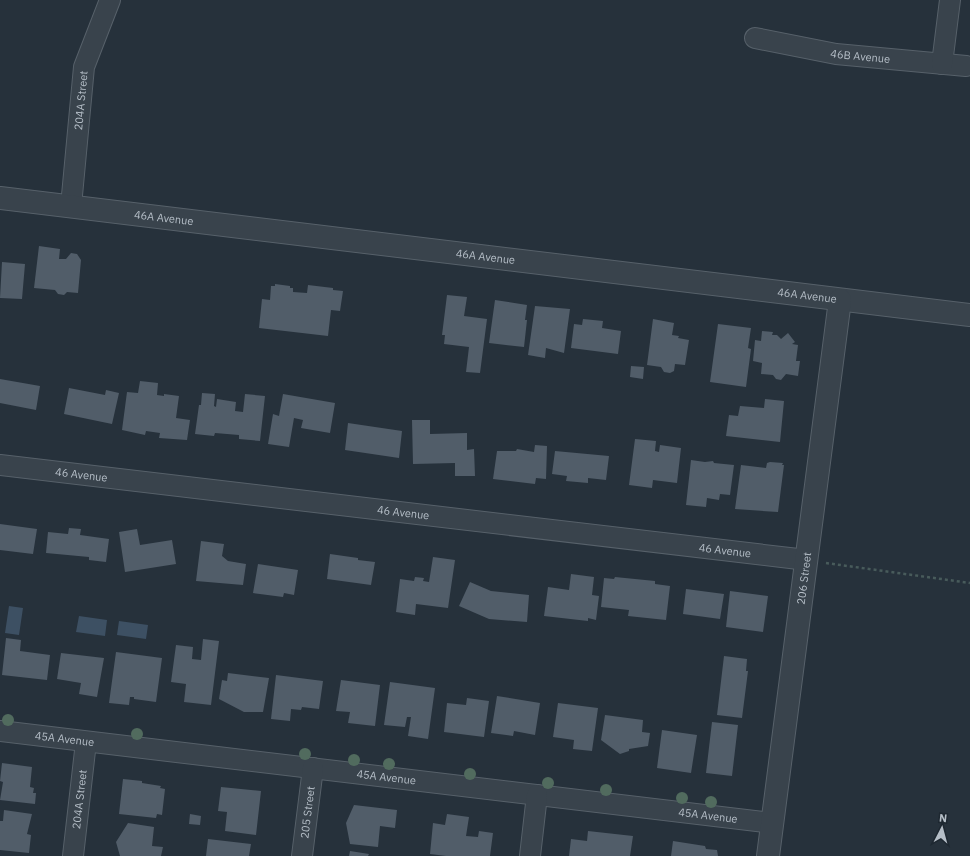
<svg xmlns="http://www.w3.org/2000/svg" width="970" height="856" font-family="'IBM Plex Sans',sans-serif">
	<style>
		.water { fill: #3d5063 }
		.building { fill: #515d69 }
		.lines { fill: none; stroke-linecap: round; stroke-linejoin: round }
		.minor-casing { stroke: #57616a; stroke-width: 22 }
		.tertiary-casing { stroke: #57616a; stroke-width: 24 }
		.path { stroke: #485b5b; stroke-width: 2.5; stroke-dasharray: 3 3; stroke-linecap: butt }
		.minor { stroke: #39434c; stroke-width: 20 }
		.tertiary { stroke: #39434c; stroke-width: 22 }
		.tree { fill: #516b5e }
		.labels { text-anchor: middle; stroke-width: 4; stroke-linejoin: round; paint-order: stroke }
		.street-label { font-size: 11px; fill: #b5bec7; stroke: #1e2831 }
	</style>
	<rect width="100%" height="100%" fill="#26313b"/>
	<path class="water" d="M9,606L23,608L19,635L5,633Z
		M79,616L107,620L105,636L76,632Z
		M119,621L148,625L146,639L117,635Z"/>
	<path class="building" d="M39,246L60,249L59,259H66L71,253L77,254L81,260L78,293L67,292L64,295L58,294L55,290L34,288Z
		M2,262L25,264L22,299L0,298Z
		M275,284L290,286V288H293V292L307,293L308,285L333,288V290L343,291L340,311L331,310L328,336L259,328L262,299L270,300L271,286H275Z
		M447,295L467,297L464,316L487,319L480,373L466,372L469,347L444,344L445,335H442Z
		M495,300L527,305L525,320H527L524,347L489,343Z
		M535,306L570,309L564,353L546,348L545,358L528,355Z
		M583,319L603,321L602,328L621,331L618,354L571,348L574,324L582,325Z
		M653,319L674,323L672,335L679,336L678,338L689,340L685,365L675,364L674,371L670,373L664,372L661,367L647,365Z
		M718,324L751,328L748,348L751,349L746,387L710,382Z
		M762,331L773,332L772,335H777L781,339L788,333L795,342L792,344L798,345L796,361H800L798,376L786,374L781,380L776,379L773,375L761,374L762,363L753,361L755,340L761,341Z
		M631,366L644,367L643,379L630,377Z
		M0,379L40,386L36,410L0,403Z
		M140,381L158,383L157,395L164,396V394L179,396L176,418L190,420L187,440L159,438L160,433L146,431L145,435L122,430L127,392L138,393Z
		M69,388L105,395L106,390L119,393L112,424L64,414Z
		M202,393L215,394L214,406L216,407L217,399L236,402L235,411L243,412L245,394L265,396L260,441L239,439V435L215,433L214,436L195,434L199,405H201Z
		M283,394L335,403L330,433L301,428L303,420L294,418L289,447L268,444L273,414L279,416Z
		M765,399L784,401L780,442L726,436L729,415L738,416L740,406L764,408Z
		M412,420H430V434L467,433V450L474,449L475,476H455V463L413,464Z
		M348,423L402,431L399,458L345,450Z
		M635,439L656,441L655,451L659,452L660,445L681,448L677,483L653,480L652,488L629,485Z
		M535,445L547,446L546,479L536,478L535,484L493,479L497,451H516L517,449L534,452Z
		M555,451L609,456L606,480L588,478V483L566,481L567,476L552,474Z
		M691,460L705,462L713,461L714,463L734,465L730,495L720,494L719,500L707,498L706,507L686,505Z
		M770,462L783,463L782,465H784L778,512L735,509L741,465L766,468L767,463Z
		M0,524L37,529L33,554L0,550Z
		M69,528L81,529L80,535L109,539L106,562L89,560V557L46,553L48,532L68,534Z
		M137,529L140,545L172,540L176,564L125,572L119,532Z
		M201,541L224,544L222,556L228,561L246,564L243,585L196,581Z
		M330,554L358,558V560L375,562L371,585L327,579Z
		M433,557L455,560L448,608L416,604L415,615L396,612L400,579L414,581L415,577L424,578L423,581L429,582Z
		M258,564L298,570L294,595L284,593L283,597L253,593Z
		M571,574L594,577L592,595L599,596L596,620L588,618V621L544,616L548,587L569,590Z
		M615,577L655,581V584L670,586L666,620L628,616L629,610L601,607L604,578L614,579Z
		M470,582L491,591L529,595L527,622L489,619L459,606Z
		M686,589L724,594L720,619L683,614Z
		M730,591L768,596L763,632L726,627Z
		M6,638L21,640L20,651L50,655L47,680L2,675Z
		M203,639L219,641L211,705L184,702L186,684L171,682L176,645L193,647L192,659L201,660Z
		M116,652L162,658L156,702L134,699V697H130L129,705L109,703Z
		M61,653L104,658L97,697L79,694L81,683L57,679Z
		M724,656L747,659L746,671H748L742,718L717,715Z
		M228,673L269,678L263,712H244L219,699L222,680L227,681Z
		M276,675L323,681L319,709L302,707L301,710L291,709L290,721L271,719Z
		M341,680L380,685L375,726L348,723L350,712L336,711Z
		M390,682L435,688L428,739L408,736L411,717H407L405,727L384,725Z
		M497,696L540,703L535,735L514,731L513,736L491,733Z
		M467,698L489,701L484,737L444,732L447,703L466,705Z
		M558,703L598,708L592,751L573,749L574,740L553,737Z
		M605,715L643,720L642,732L650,733L648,746L629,749V751L620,754L601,740Z
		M712,722L738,725L732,776L706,773Z
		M662,730L697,735L691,773L657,768Z
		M2,763L32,767L30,787L34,788L33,793H36L35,804L0,800L3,782L0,781Z
		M123,779L142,781V783L161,786L160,788L165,789L162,815L157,814L156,818L119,814Z
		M221,787L261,791L256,835L225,831L227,812L218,811Z
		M354,805L397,810L395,828L380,826L378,847L350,844L346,823Z
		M4,810L32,814L27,834L31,835L29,853L0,850V821H3Z
		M190,814L201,816L200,825L189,824Z
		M447,814L469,817L466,836L478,837L479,831L493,833L490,856H446L430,854L433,823L445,825Z
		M128,823L154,827L152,846L163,847L161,856H120L116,842Z
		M588,831L633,836L630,856H569L571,839L587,841Z
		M208,839L251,844L249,856H206Z
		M673,841L705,846L706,849L717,850L718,856H671Z
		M350,851L369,854L368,856H349Z"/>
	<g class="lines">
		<defs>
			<g id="minor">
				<path id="s1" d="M755,38L836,54L966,66"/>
				<path d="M942,64L950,0"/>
				<path id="s2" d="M71,206L84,67L110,0"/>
				<path id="s3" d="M0,465L807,560"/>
				<path id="s4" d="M0,731L772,823"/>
				<path id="s5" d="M73,856L86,742"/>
				<path id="s6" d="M302,856L313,768"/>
				<path d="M530,856L537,795"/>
			</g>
			<g id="tertiary">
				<path id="s7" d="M0,198L970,315"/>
				<path id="s8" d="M768,856L840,300"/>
			</g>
		</defs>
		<use href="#minor" class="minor-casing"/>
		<use href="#tertiary" class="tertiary-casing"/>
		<path class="path" d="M826,563L970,583"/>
		<use href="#minor" class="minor"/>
		<use href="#tertiary" class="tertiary"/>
	</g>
	<g class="tree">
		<circle cx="8" cy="720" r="6"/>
		<circle cx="137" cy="734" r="6"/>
		<circle cx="305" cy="754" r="6"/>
		<circle cx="354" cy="760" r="6"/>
		<circle cx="389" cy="764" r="6"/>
		<circle cx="470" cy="774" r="6"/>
		<circle cx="548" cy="783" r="6"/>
		<circle cx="606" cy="790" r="6"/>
		<circle cx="682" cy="798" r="6"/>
		<circle cx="711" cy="802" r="6"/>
	</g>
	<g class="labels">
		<g class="street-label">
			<text dy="4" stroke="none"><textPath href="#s1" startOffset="107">46B Avenue</textPath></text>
			<text dy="4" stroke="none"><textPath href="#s2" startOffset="106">204A Street</textPath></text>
			<text dy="4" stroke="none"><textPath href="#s7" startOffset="165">46A Avenue</textPath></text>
			<text dy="4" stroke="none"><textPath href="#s7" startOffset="489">46A Avenue</textPath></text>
			<text dy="4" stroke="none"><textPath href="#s7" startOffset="813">46A Avenue</textPath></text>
			<text dy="4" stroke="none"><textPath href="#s3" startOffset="82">46 Avenue</textPath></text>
			<text dy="4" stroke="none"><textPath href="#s3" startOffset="406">46 Avenue</textPath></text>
			<text dy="4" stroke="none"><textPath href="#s3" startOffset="730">46 Avenue</textPath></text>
			<text dy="4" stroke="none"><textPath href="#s8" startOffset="280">206 Street</textPath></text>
			<text dy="4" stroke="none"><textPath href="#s4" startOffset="65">45A Avenue</textPath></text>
			<text dy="4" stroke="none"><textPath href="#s4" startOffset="389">45A Avenue</textPath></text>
			<text dy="4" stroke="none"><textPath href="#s5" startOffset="57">204A Street</textPath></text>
			<text dy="4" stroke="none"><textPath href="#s6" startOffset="44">205 Street</textPath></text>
			<text dy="4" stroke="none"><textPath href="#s4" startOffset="713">45A Avenue</textPath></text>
		</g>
	</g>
	<g transform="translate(942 828) rotate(6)" stroke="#1e2831" stroke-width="3" paint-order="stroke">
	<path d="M0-3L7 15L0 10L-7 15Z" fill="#b5bec7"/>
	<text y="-6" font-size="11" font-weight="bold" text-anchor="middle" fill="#b5bec7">N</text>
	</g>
</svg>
